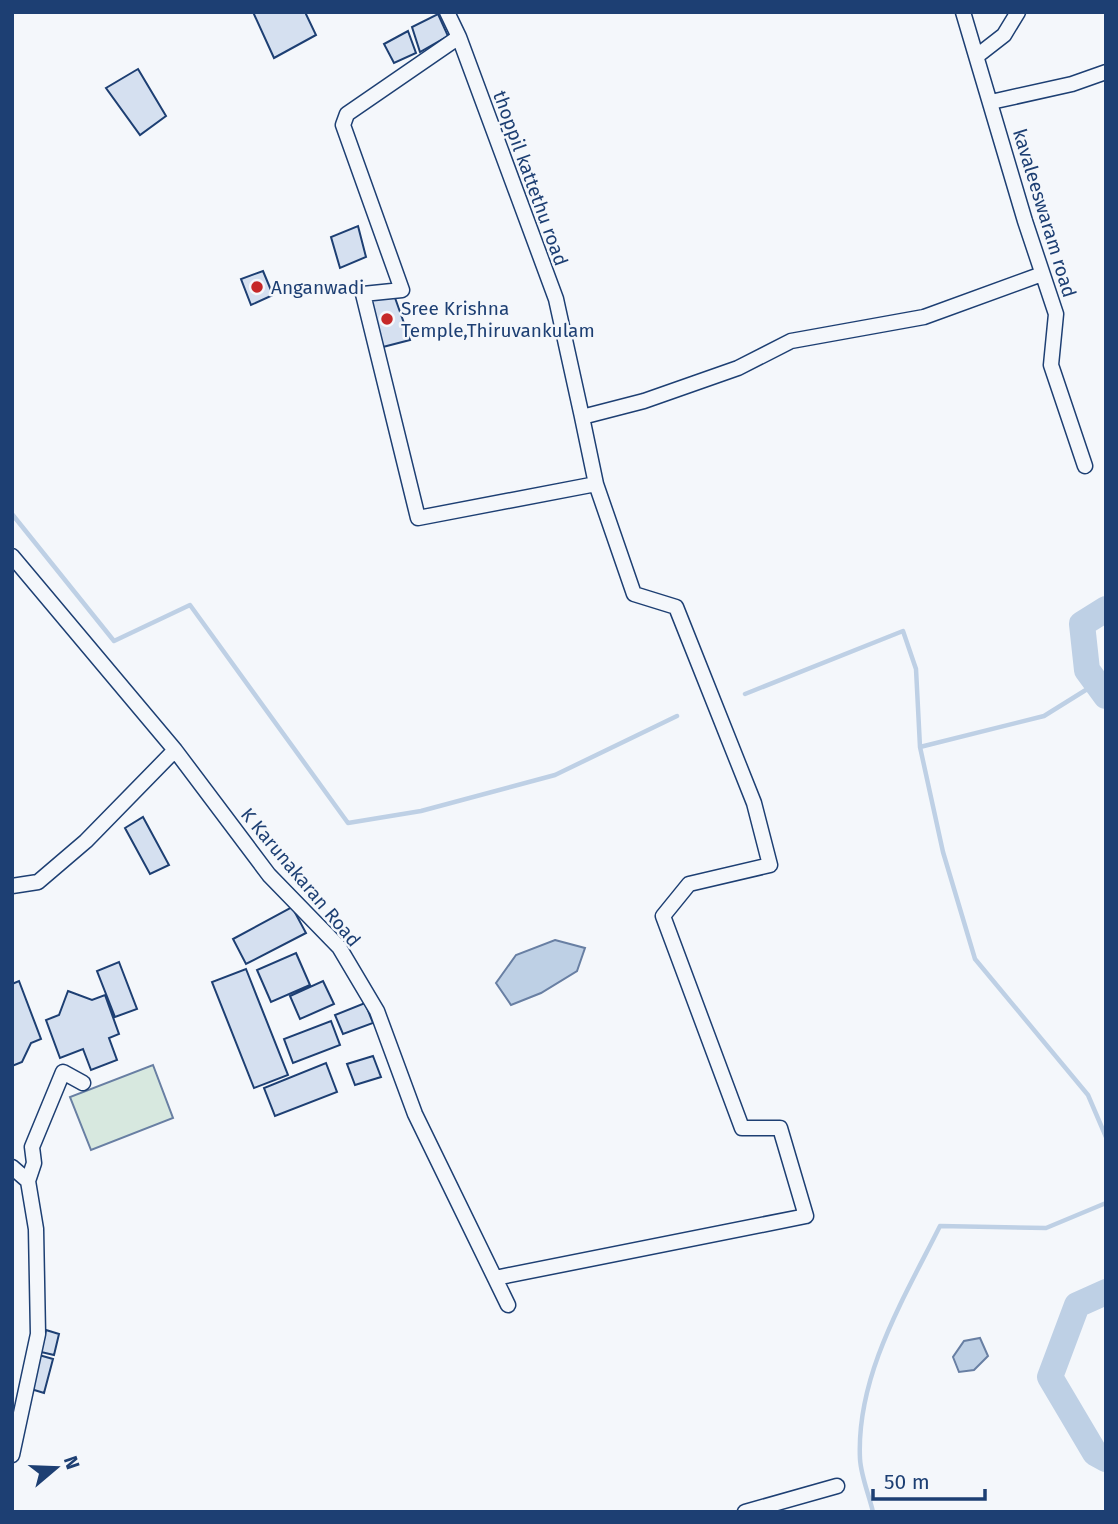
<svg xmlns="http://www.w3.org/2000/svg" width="1118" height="1524" font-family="'Fira Sans',sans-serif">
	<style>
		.green { fill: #d7e8df; stroke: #687fa3; stroke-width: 2 }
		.water { fill: #bed0e5; stroke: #687fa3; stroke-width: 2 }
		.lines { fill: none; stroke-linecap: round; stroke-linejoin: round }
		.stream { stroke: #bed0e5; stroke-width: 4.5 }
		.river { stroke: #bed0e5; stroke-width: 26 }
		.building { fill: #d5e0f0; stroke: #1d3f73; stroke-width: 2 }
		.street-casing { stroke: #1d3f73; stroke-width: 17 }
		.street { stroke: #f4f7fb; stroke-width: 14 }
		.poi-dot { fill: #c62828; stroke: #f4f7fb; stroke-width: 2.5 }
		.labels { text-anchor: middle; stroke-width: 5; stroke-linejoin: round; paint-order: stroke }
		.street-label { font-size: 19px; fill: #1d3f73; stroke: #f4f7fb }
		.poi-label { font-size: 19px; fill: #1d3f73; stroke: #f4f7fb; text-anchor: start }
	</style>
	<rect width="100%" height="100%" fill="#f4f7fb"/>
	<path class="green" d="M153,1065L173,1118L91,1150L70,1097Z"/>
	<path class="water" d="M555,940L585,948L577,971L541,993L511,1005L496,983L516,955Z
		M980,1338L988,1356L974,1370L959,1372L953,1357L964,1341Z"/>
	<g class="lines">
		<path class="stream" d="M12,514L114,641L190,605L348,823L421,811L555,775L677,716
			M1097,683L1044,716L920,747L943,852L975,959L1088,1095L1106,1137
			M745,694L903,631L916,669L920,747
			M873,1512C869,1495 861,1476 860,1459C856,1376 904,1298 940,1226L1046,1228L1106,1203"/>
		<path class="river" d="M1106,609L1082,624L1087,670L1106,696
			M1106,1292L1077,1305L1050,1377L1095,1453L1106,1459"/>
	</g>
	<path class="building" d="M253,12H305L316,35L274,58Z
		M438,14L448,36L420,52L412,27Z
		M408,31L416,53L394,63L384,44Z
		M138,69L166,116L140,135L106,88Z
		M358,226L366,257L340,268L331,237Z
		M263,271L273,295L251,305L241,279Z
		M394,295L410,340L379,348L367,298Z
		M143,817L169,865L150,874L125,828Z
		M292,907L306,933L246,964L233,939Z
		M296,953L310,985L271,1002L257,970Z
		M119,962L137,1009L115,1017L97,971Z
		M246,969L288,1075L254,1088L212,982Z
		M19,981L41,1039L31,1043L22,1062L12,1066V984Z
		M323,981L334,1004L300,1019L290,996Z
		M68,991L92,1000L105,995L119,1034L109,1038L117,1060L91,1070L83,1049L60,1058L46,1020L59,1015Z
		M365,1003L373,1023L343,1034L335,1015Z
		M331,1021L340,1045L293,1063L284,1039Z
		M373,1056L381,1077L355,1085L347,1064Z
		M326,1063L337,1092L275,1116L264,1088Z
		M46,1330L59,1334L54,1355L41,1352Z
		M39,1355L53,1359L44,1393L31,1389Z"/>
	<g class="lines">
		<defs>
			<path id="street" d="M447,12L459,37L347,114L343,125L402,290L363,294L418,518L596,484L634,594L676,607L754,803L770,865L689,884L663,916L742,1128H780L806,1216L495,1278
				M963,12L1025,221L1056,314L1051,365L1085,466
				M459,37L556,299L582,417
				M977,56L1004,35L1018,12
				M991,102L1072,84L1106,72
				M596,484L582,417L644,401L738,368L791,341L924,317L1042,274
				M12,556L175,750L269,875L339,947L377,1011L415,1114L508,1305
				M12,886L38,882L86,841L175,750
				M12,1167L28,1181L36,1229L38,1334L12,1455
				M28,1181L34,1163L32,1147L63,1072L83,1083
				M745,1512L837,1486"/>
		</defs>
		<use href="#street" class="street-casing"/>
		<use href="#street" class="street"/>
	</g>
	<g class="poi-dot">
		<circle cx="257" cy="287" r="7"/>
		<circle cx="387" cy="319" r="7"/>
	</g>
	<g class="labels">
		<g class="street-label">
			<text transform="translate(531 178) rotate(70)" y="7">thoppil kattethu road</text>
			<text transform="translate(1045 213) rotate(73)" y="7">kavaleeswaram road</text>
			<text transform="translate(301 877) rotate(50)" y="7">K Karunakaran Road</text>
		</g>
		<g class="poi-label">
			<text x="271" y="294">Anganwadi</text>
			<text x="401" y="315">Sree Krishna<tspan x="401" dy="22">Temple,Thiruvankulam</tspan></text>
		</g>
	</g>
	<rect width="1118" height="1524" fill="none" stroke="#1d3f73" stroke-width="28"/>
	<g transform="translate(56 1468) rotate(71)" stroke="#f4f7fb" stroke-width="5" paint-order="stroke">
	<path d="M0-5L12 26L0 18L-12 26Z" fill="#1d3f73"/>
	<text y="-10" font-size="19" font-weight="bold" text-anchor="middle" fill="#1d3f73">N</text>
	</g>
	<path d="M873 1489v10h112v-10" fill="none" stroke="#1d3f73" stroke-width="3.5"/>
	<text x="884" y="1489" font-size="21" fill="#1d3f73" stroke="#f4f7fb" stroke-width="5" paint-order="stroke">50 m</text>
</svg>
